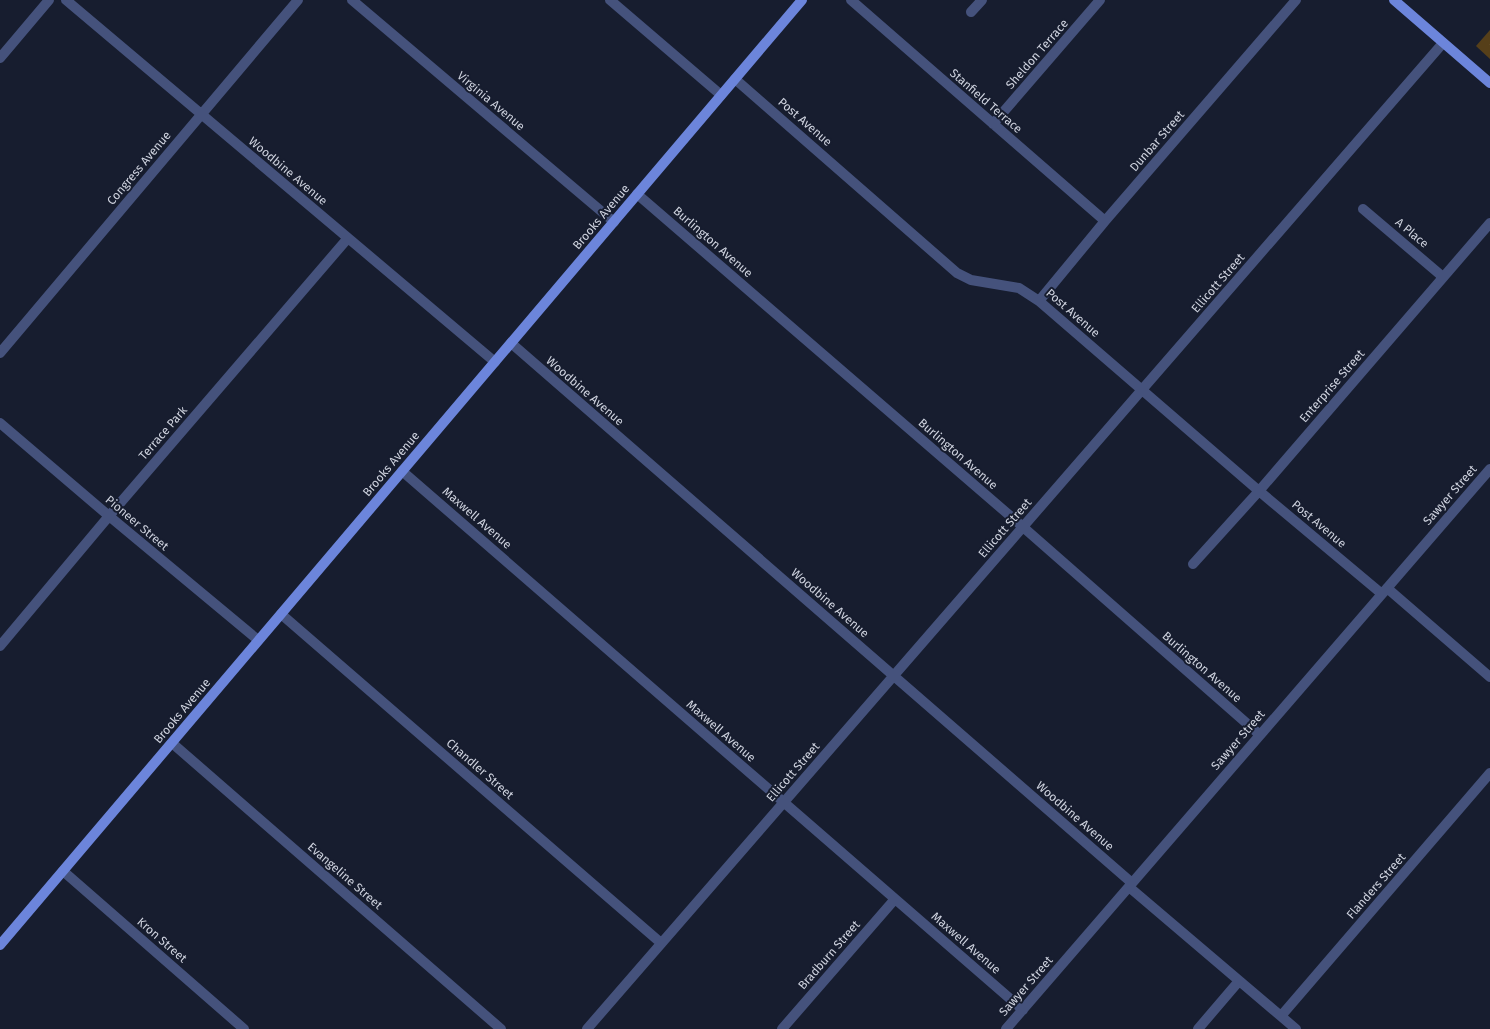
<svg xmlns="http://www.w3.org/2000/svg" width="1490" height="1029" font-family="'Fira Sans',sans-serif">
	<style>
		.grass { fill: url(#grass-tufts) }
		.lines { fill: none; stroke-linecap: round; stroke-linejoin: round }
		.minor { stroke: #45527c; stroke-width: 10 }
		.major { stroke: #6c85db; stroke-width: 10 }
		.labels { text-anchor: middle; stroke-width: 4; stroke-linejoin: round; paint-order: stroke }
		.street-label { font-size: 12px; fill: #cfd3df; stroke: #171d2f }
	</style>
	<defs>
		<pattern id="grass-tufts" width="24" height="20" patternUnits="userSpaceOnUse"><rect width="24" height="20" fill="#563f19"/><path d="M3 7l-1-3M5 7V3M7 7l1-3M15 17l-1-3M17 17v-4M19 17l1-3" fill="none" stroke="#6d5a3a"/></pattern>
	</defs>
	<rect width="100%" height="100%" fill="#171d2f"/>
	<path class="grass" d="M1490,30V59L1476,46Z"/>
	<g class="lines">
		<path class="minor" d="M66,0L495,362
			M352,0L614,222
			M610,0L721,95
			M851,0L1105,221
			M971,12L982,0
			M0,58L49,0
			M735,79L957,273L971,280L1019,288L1039,301L1259,491L1382,594
			M993,124L1100,0
			M637,194L1023,527L1260,735
			M1363,209L1443,277
			M1039,301L1105,221L1296,0
			M511,343L1132,883
			M0,353L298,0
			M0,423L109,516L258,640
			M402,471L1023,1010
			M1193,564L1259,491L1490,223
			M1387,588L1490,677
			M281,614L661,943
			M0,646L109,516L348,238
			M172,743L501,1029
			M63,871L244,1029
			M1129,887L1296,1029
			M1281,1016L1490,773
			M587,1029L1443,43
			M782,1029L895,899
			M1006,1029L1490,469
			M1198,1029L1239,981"/>
		<path class="major" d="M1394,0L1490,83
			M0,945L802,0"/>
	</g>
	<g class="labels">
		<g class="street-label">
			<text transform="translate(1037 54) rotate(-49)" y="4">Sheldon Terrace</text>
			<text transform="translate(491 101) rotate(40)" y="4">Virginia Avenue</text>
			<text transform="translate(986 101) rotate(41)" y="4">Stanfield Terrace</text>
			<text transform="translate(805 122) rotate(41)" y="4">Post Avenue</text>
			<text transform="translate(1157 141) rotate(-49)" y="4">Dunbar Street</text>
			<text transform="translate(139 168) rotate(-50)" y="4">Congress Avenue</text>
			<text transform="translate(288 171) rotate(40)" y="4">Woodbine Avenue</text>
			<text transform="translate(601 217) rotate(-50)" y="4">Brooks Avenue</text>
			<text transform="translate(1412 233) rotate(40)" y="4">A Place</text>
			<text transform="translate(713 242) rotate(41)" y="4">Burlington Avenue</text>
			<text transform="translate(1218 283) rotate(-49)" y="4">Ellicott Street</text>
			<text transform="translate(1073 313) rotate(41)" y="4">Post Avenue</text>
			<text transform="translate(1332 386) rotate(-49)" y="4">Enterprise Street</text>
			<text transform="translate(585 391) rotate(41)" y="4">Woodbine Avenue</text>
			<text transform="translate(163 433) rotate(-49)" y="4">Terrace Park</text>
			<text transform="translate(958 454) rotate(41)" y="4">Burlington Avenue</text>
			<text transform="translate(391 464) rotate(-50)" y="4">Brooks Avenue</text>
			<text transform="translate(1450 495) rotate(-49)" y="4">Sawyer Street</text>
			<text transform="translate(477 518) rotate(41)" y="4">Maxwell Avenue</text>
			<text transform="translate(137 523) rotate(40)" y="4">Pioneer Street</text>
			<text transform="translate(1319 524) rotate(40)" y="4">Post Avenue</text>
			<text transform="translate(1005 528) rotate(-49)" y="4">Ellicott Street</text>
			<text transform="translate(830 603) rotate(41)" y="4">Woodbine Avenue</text>
			<text transform="translate(1202 667) rotate(41)" y="4">Burlington Avenue</text>
			<text transform="translate(182 711) rotate(-50)" y="4">Brooks Avenue</text>
			<text transform="translate(721 731) rotate(41)" y="4">Maxwell Avenue</text>
			<text transform="translate(1238 740) rotate(-49)" y="4">Sawyer Street</text>
			<text transform="translate(480 769) rotate(41)" y="4">Chandler Street</text>
			<text transform="translate(793 772) rotate(-49)" y="4">Ellicott Street</text>
			<text transform="translate(1075 816) rotate(41)" y="4">Woodbine Avenue</text>
			<text transform="translate(345 876) rotate(41)" y="4">Evangeline Street</text>
			<text transform="translate(1376 886) rotate(-49)" y="4">Flanders Street</text>
			<text transform="translate(162 940) rotate(41)" y="4">Kron Street</text>
			<text transform="translate(966 943) rotate(41)" y="4">Maxwell Avenue</text>
			<text transform="translate(829 955) rotate(-49)" y="4">Bradburn Street</text>
			<text transform="translate(1026 986) rotate(-49)" y="4">Sawyer Street</text>
		</g>
	</g>
</svg>
